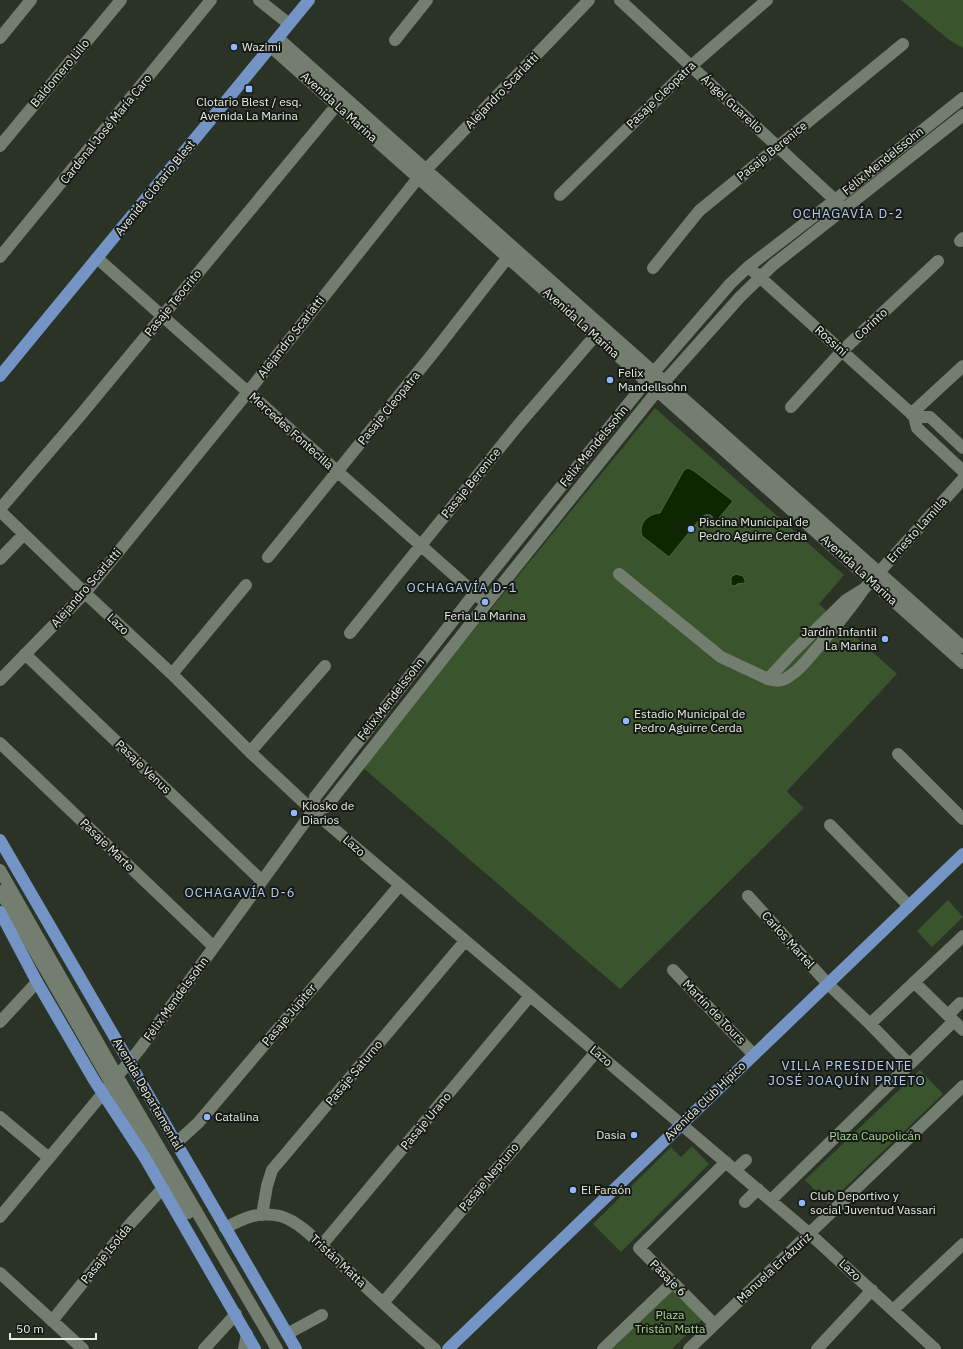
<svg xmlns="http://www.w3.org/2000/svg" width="963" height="1349" font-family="'IBM Plex Sans',sans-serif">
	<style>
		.green { fill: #3a552e }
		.water { fill: #0e2602; stroke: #4f6246 }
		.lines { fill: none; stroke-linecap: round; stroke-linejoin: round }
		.minor { stroke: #747e70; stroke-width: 12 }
		.major { stroke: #7394c5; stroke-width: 12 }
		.poi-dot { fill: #91b8fd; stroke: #161914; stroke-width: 1.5 }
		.labels { text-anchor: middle; stroke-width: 4; stroke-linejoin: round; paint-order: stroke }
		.poi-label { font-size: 12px; fill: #e8ede6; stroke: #161914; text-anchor: start }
		.street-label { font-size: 12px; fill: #e8ede6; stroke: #161914 }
		.park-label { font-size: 12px; fill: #a5d98e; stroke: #161914 }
		.neighbourhood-label { font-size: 13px; letter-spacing: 1px; fill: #b6ccf3; stroke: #161914 }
	</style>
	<rect width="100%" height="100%" fill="#2b3327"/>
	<path class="green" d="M901,0H963V48L948,39Z
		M655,408L844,575L819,604L897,674L788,790L787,792L804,808L620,989L362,767Z
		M948,900L963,917L932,947L917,931Z
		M920,1070L943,1094L828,1204L805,1180Z
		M692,1146L709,1164L621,1252L593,1224L671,1147L681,1157Z
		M673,1288L704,1318L672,1349H612Z"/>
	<path class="water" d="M688,468L694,471L733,501L715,523H714L712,516C707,513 704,515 700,519L669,557L642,536C638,523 648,514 660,513L684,470Z
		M736,574L743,576L745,580V583L737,584L735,586L731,585V577Z"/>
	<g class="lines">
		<path class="minor" d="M259,0L289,24
			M620,0L835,200L840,206
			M0,38L31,0
			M278,38L963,647
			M395,40L427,0
			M271,47L963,663
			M0,146L121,0
			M560,195L691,66L767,0
			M960,241L963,238
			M0,257L211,0
			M97,258L480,598
			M653,268L699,211L903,44
			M753,271L914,416L917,428L963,471
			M791,407L842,351L938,261
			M911,414L963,366
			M914,416L930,417L963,448
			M0,509L79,417L341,100
			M0,511L85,593L172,674L250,752L313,811L810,1234L935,1349
			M268,557L434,352L508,257
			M0,559L24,534
			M619,574L721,657L768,679C776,682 784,681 791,675C802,668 810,656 819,646C834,628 850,610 863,590L963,479
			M350,633L519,424L595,336
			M25,654L262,881
			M172,674L246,585
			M768,679L793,652L846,600L862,590
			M0,680L85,593L248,392L418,178L589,0
			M0,743L214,947
			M250,752L325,666
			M898,754L963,819
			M313,811L326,807L487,603L665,381L740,297L773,265L963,115
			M830,825L909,906
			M0,870L112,1067L277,1349
			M0,891L106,1075L188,1213
			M748,896L828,984L870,1024L909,1064
			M673,970L754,1055
			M914,982L963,1030
			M948,1015L960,1003
			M0,1022L37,982
			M870,1024L963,936
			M0,1117L49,1158
			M176,1143L198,1123L400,885
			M735,1170L746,1160
			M771,1200L954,1021
			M745,1202L758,1189
			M262,1215L267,1186L272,1170L465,941
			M0,1217L139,1050L262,881L313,811L315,797L474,594L654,372L730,284L748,267L835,200L963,98
			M225,1228C244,1218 258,1211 280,1216C302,1222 323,1248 340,1263C371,1292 403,1322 435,1349
			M321,1246L530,996
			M0,1273L83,1349
			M383,1303L596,1052
			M893,1310L963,1244
			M52,1321L130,1224L163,1188
			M714,1324L639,1248L726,1162
			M287,1334L322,1315
			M204,1349L236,1314
			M244,1349L247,1334
			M603,1349L672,1283
			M689,1349L963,1086
			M817,1349L872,1290"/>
		<path class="major" d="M0,376L309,0
			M0,840L296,1349
			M0,912L37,982L94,1080L145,1158L255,1349
			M448,1349L963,854"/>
	</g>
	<g class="poi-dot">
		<circle cx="234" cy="47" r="4"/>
		<rect x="245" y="85" width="8" height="8" rx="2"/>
		<circle cx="610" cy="380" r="4"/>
		<circle cx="691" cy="529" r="4"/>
		<circle cx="485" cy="602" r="4"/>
		<circle cx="885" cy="639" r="4"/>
		<circle cx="626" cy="721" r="4"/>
		<circle cx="294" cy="813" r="4"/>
		<circle cx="207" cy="1117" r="4"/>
		<circle cx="634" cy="1135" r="4"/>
		<circle cx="573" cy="1190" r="4"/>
		<circle cx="802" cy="1203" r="4"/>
	</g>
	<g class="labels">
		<g class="poi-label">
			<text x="242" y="51">Wazimi</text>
			<text x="249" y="106" text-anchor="middle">Clotario Blest / esq.<tspan x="249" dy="14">Avenida La Marina</tspan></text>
			<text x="618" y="377">Felix<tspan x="618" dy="14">Mandellsohn</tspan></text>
			<text x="699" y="526">Piscina Municipal de<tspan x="699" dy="14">Pedro Aguirre Cerda</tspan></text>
			<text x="485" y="620" text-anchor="middle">Feria La Marina</text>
			<text x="877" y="636" text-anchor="end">Jardín Infantil<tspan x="877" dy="14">La Marina</tspan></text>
			<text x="634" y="718">Estadio Municipal de<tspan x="634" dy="14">Pedro Aguirre Cerda</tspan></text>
			<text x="302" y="810">Kiosko de<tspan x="302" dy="14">Diarios</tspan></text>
			<text x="215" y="1121">Catalina</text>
			<text x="626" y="1139" text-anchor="end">Dasia</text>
			<text x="581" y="1194">El Faraón</text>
			<text x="810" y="1200">Club Deportivo y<tspan x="810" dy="14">social Juventud Vassari</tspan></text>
		</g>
		<g class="street-label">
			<text transform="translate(60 73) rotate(-50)" y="4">Baldomero Lillo</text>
			<text transform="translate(502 91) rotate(-46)" y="4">Alejandro Scarlatti</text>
			<text transform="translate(661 95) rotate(-44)" y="4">Pasaje Cleopatra</text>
			<text transform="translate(732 104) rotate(43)" y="4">Ángel Guarello</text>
			<text transform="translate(339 107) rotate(42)" y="4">Avenida La Marina</text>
			<text transform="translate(106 129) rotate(-51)" y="4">Cardenal José María Caro</text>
			<text transform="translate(772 151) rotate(-39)" y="4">Pasaje Berenice</text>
			<text transform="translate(883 161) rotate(-39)" y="4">Félix Mendelssohn</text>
			<text transform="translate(155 188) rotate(-51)" y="4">Avenida Clotario Blest</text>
			<text transform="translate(173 303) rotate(-51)" y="4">Pasaje Teocrito</text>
			<text transform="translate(581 323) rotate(42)" y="4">Avenida La Marina</text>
			<text transform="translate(871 324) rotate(-43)" y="4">Corinto</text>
			<text transform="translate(291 337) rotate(-52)" y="4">Alejandro Scarlatti</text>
			<text transform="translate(831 341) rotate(42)" y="4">Rossini</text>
			<text transform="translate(389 408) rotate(-51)" y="4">Pasaje Cleopatra</text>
			<text transform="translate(291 431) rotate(42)" y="4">Mercedes Fontecilla</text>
			<text transform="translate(594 446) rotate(-51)" y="4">Félix Mendelssohn</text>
			<text transform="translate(471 483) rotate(-51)" y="4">Pasaje Berenice</text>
			<text transform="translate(917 530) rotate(-48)" y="4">Ernesto Lamilla</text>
			<text transform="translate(859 570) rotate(42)" y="4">Avenida La Marina</text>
			<text transform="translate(86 588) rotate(-49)" y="4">Alejandro Scarlatti</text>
			<text transform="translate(118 624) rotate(43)" y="4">Lazo</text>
			<text transform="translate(391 699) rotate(-52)" y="4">Félix Mendelssohn</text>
			<text transform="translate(143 767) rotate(44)" y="4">Pasaje Venus</text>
			<text transform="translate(107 845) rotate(44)" y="4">Pasaje Marte</text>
			<text transform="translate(354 846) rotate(41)" y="4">Lazo</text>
			<text transform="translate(788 940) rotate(48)" y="4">Carlos Martel</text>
			<text transform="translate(176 999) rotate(-54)" y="4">Félix Mendelssohn</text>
			<text transform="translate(714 1012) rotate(46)" y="4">Martín de Tours</text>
			<text transform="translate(289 1015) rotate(-50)" y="4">Pasaje Júpiter</text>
			<text transform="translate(601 1056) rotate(40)" y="4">Lazo</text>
			<text transform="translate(354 1073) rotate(-50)" y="4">Pasaje Saturno</text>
			<text transform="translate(148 1094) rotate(60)" y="4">Avenida Departamental</text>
			<text transform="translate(705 1101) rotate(-44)" y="4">Avenida Club Hípico</text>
			<text transform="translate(426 1121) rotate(-50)" y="4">Pasaje Urano</text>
			<text transform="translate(489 1177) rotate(-50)" y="4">Pasaje Neptuno</text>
			<text transform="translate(106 1254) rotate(-51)" y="4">Pasaje Isolda</text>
			<text transform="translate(338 1261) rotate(43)" y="4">Tristán Matta</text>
			<text transform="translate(774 1268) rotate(-43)" y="4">Manuela Errázuriz</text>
			<text transform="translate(850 1270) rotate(43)" y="4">Lazo</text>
			<text transform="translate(668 1278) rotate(45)" y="4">Pasaje 6</text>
		</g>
		<g class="park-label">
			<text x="875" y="1140">Plaza Caupolicán</text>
			<text x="670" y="1319">Plaza<tspan x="670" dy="14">Tristán Matta</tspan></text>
		</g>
		<g class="neighbourhood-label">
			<text x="848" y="218">OCHAGAVÍA D-2</text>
			<text x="462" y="592">OCHAGAVÍA D-1</text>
			<text x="240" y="897">OCHAGAVÍA D-6</text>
			<text x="847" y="1070">VILLA PRESIDENTE<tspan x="847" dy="15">JOSÉ JOAQUÍN PRIETO</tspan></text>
		</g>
	</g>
	<path d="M10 1333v6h86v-6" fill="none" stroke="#e8ede6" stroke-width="2"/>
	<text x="16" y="1333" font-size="12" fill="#e8ede6" stroke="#161914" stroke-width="3" paint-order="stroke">50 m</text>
</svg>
